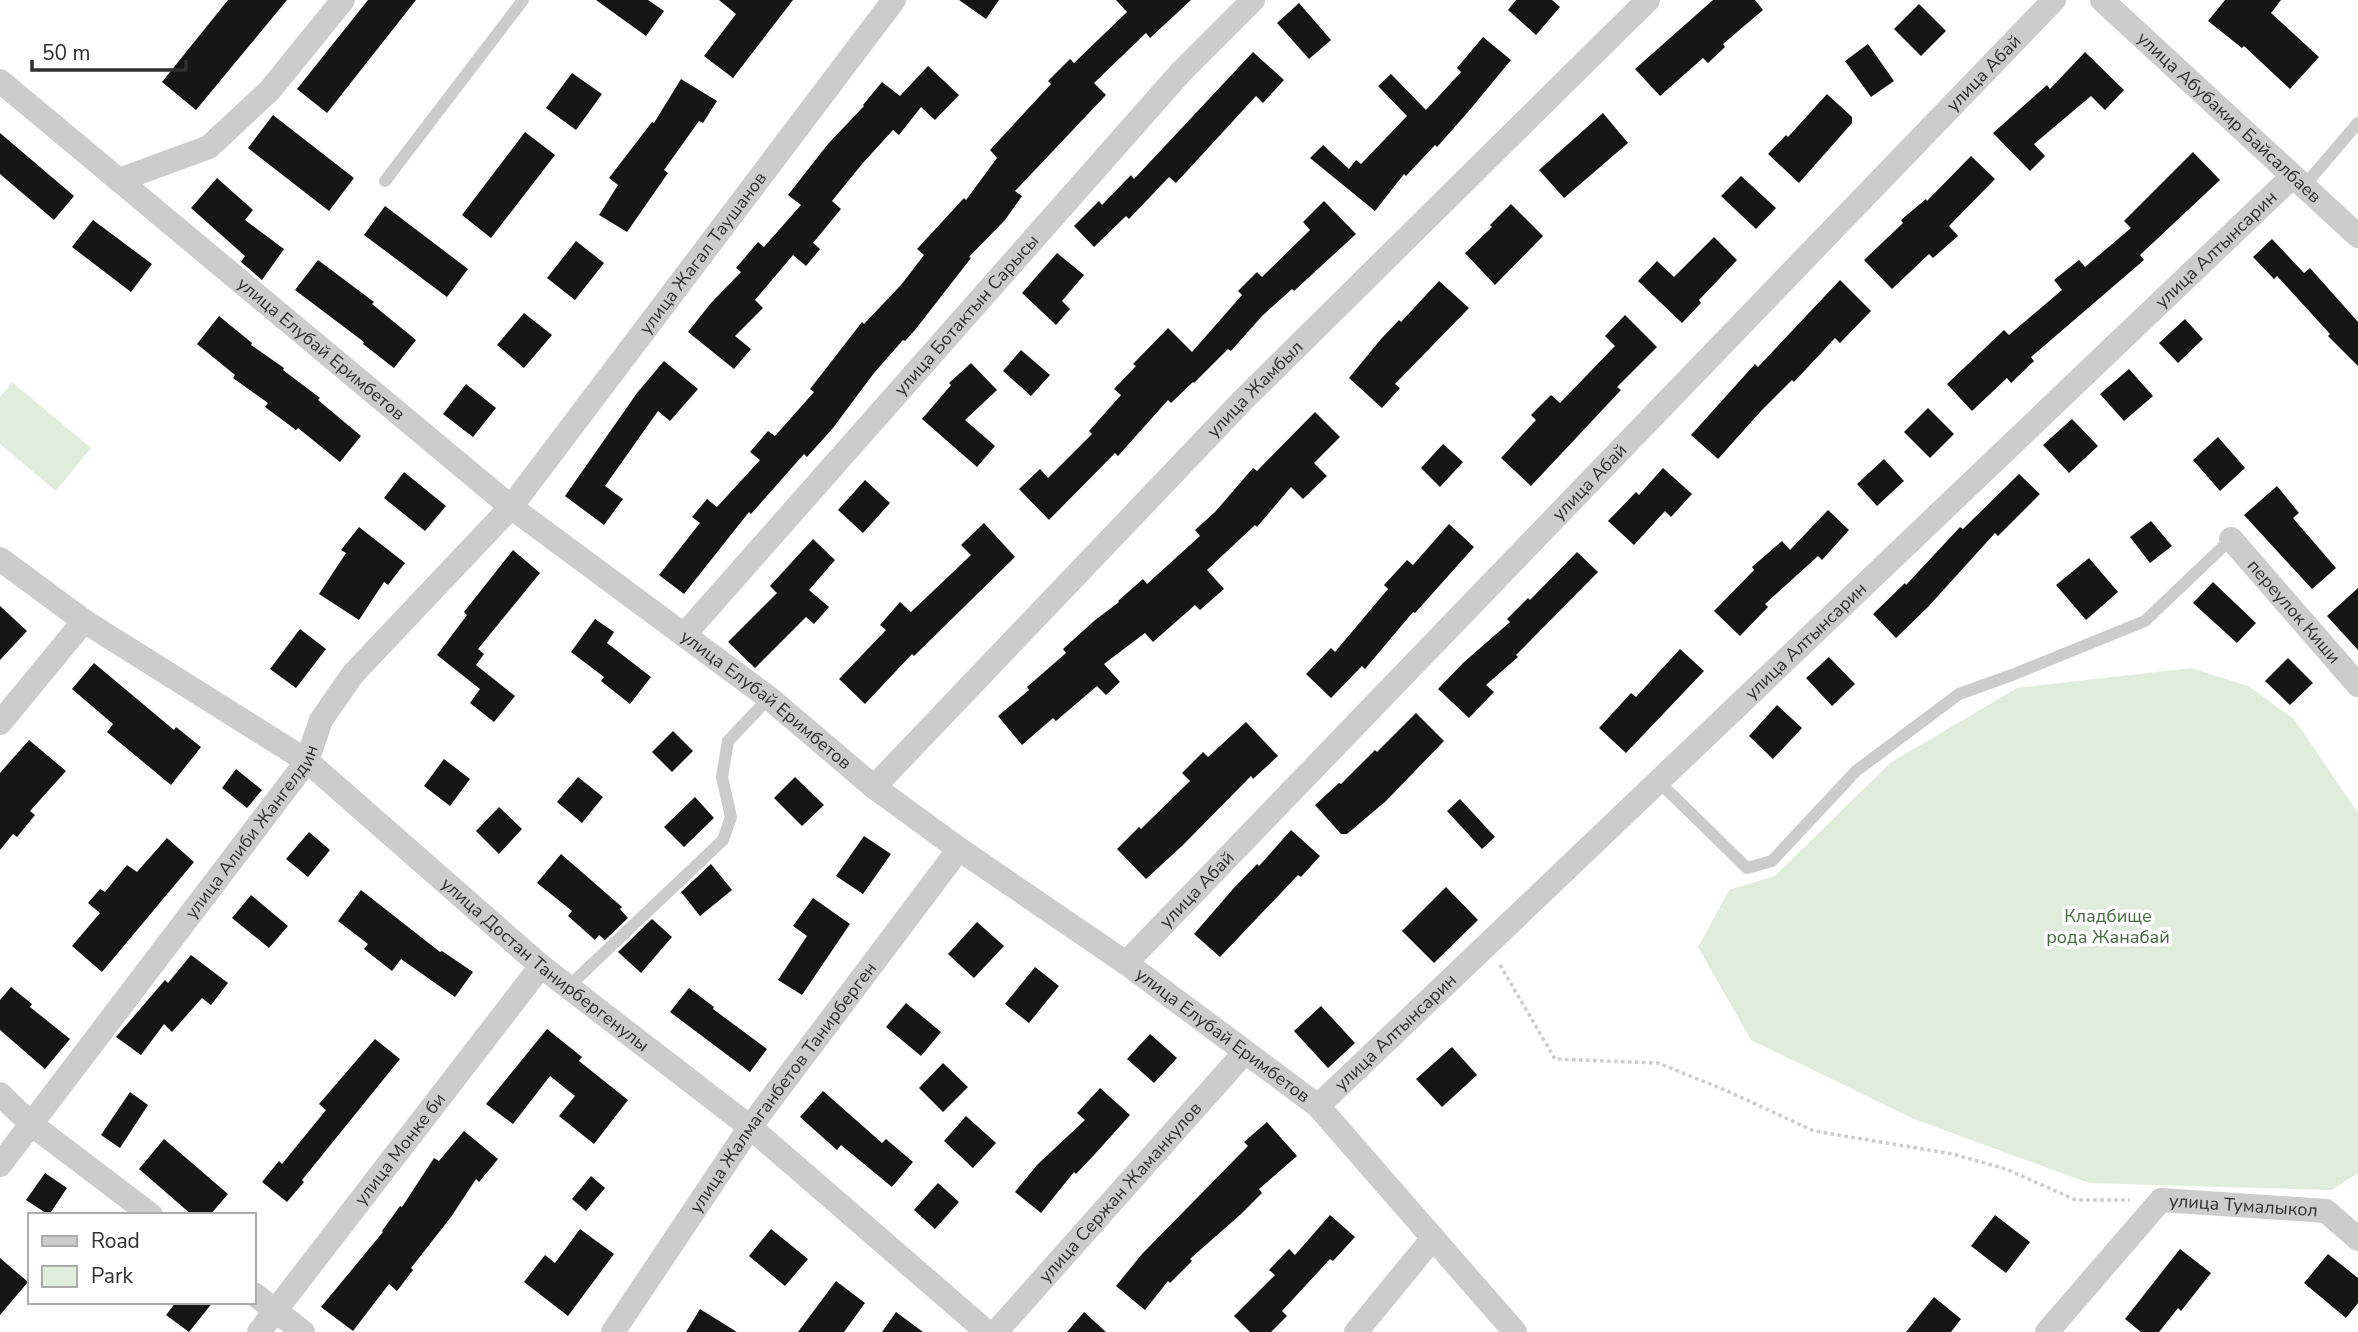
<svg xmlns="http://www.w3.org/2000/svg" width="2358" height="1332" font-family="'Nunito Sans',sans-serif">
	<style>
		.green { fill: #e0ecdc }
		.building { fill: #161616 }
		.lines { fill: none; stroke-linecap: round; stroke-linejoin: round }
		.path { stroke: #ccc; stroke-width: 3.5; stroke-dasharray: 3.5 3.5; stroke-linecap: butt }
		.lane { stroke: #ccc; stroke-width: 12 }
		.street { stroke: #ccc; stroke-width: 24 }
		.labels { text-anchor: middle; stroke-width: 7; stroke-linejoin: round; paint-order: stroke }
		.street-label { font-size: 18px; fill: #2f2f2f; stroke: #fff }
		.park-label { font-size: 18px; fill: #436a3c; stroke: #fff }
	</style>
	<rect width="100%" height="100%" fill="#fff"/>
	<path class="green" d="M12,382L91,448L56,491L0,444V397Z
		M2191,668L2248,686L2294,719L2358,813V1173L2332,1190L2089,1183L1914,1119L1751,1040L1698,947L1729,890L1775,876L1890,763L2017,688Z"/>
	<path class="building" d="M228,0H287L196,110L162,82Z
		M368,0H416L327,113L297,89Z
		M596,0H648L664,11L646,36Z
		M719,0H793L733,78L704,56L736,14Z
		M959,0H999L986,19Z
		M1116,0H1191L1150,38L1146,33L1094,83L1106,95L1015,191L1022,196L1005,220L969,257L971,258L915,330L905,341L903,340L874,373L833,428L807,457L804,454L751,514L749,512L684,594L659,575L700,523L692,517L707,499L717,507L760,460L750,452L768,431L775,436L814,392L810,389L862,322L864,324L901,285L924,255L917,249L964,198L966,200L997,158L990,150L1051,84L1048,81L1070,59L1074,63L1127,12Z
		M1516,0H1552L1560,7L1536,35L1508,10Z
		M1713,0H1755L1763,10L1723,44L1725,47L1708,63L1703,58L1660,96L1635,69Z
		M2225,0H2281L2271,13L2319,57L2290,89L2244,46L2242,48L2208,21Z
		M1299,3L1331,40L1309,59L1277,23Z
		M1919,4L1946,31L1921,56L1894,29Z
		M1483,37L1511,60L1468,112L1437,147L1435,145L1406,176L1404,174L1375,211L1310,158L1323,145L1349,169L1356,160L1361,164L1407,116L1378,86L1391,74L1426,110L1461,72L1457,68Z
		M1868,44L1894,81L1871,97L1845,61Z
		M1253,52L1284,80L1263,103L1256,96L1176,183L1169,177L1129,219L1126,216L1094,247L1074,226L1099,201L1102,205L1131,175L1134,179Z
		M2085,52L2124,90L2105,110L2091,96L2034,144L2045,156L2030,171L1993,133L2047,85L2050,89Z
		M928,66L959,95L935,120L921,107L899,135L893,130L862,164L832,201L841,209L813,243L820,249L806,266L793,255L755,300L763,308L735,336L751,349L734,369L688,332L711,303L741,272L736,268L758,242L764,247L801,205L788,195L828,144L864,106L863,105L882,82L900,96Z
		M572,73L602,94L576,130L546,108Z
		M681,79L717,101L703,123L699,121L664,170L668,173L627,232L599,215L618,185L609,178L652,122L654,123Z
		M1827,94L1852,117V123L1799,183L1768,154L1786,135L1788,137Z
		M1603,113L1628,143L1564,198L1539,170Z
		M273,115L354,178L329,211L248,148Z
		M525,132L555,155L491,238L462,215Z
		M0,133L74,196L54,220L0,174Z
		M2193,152L2220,180L2140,255L2144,260L2031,357L2034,361L2011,383L2007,378L1972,411L1947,384L2004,330L2009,335L2062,290L2054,280L2079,260L2085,267L2131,228L2124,221Z
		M1971,156L1995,179L1949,226L1958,236L1933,258L1929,254L1892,289L1864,260L1903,223L1901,220L1926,199L1927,201Z
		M1741,176L1776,208L1756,229L1721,196Z
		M217,178L253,210L245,220L284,249L262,280L241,262L245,256L191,208Z
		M1324,201L1356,234L1294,291L1292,289L1262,316L1231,351L1228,349L1194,383L1193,382L1171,403L1168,400L1118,456L1115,453L1049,520L1019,489L1040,469L1048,478L1092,434L1089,431L1121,395L1114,389L1136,366L1133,364L1168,328L1192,352L1242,295L1238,291L1257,272L1262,277L1310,230L1303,222Z
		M1511,204L1543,236L1495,285L1465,253L1492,227L1490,225Z
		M385,206L468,269L447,297L364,235Z
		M93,220L152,264L131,292L72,247Z
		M1714,237L1737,260L1699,300L1701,303L1682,323L1638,281L1657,261L1674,277Z
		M2272,239L2304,273L2310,268L2358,322V366L2328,336L2330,334L2277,276L2274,279L2253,257Z
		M576,241L604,263L575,300L547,278Z
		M1057,253L1084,275L1062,301L1070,309L1056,325L1022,293Z
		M318,260L374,302L372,304L416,340L394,368L363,344L364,342L295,290Z
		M1840,280L1871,311L1840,343L1835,338L1794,382L1792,380L1761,411L1718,459L1691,435L1755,364L1758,367Z
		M1439,281L1469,308L1395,384L1400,388L1382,408L1349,378L1381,339L1399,320L1401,322Z
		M524,313L552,335L524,368L497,345Z
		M1625,315L1657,347L1617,387L1621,390L1531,486L1501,458L1536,420L1531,415L1551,395L1560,403L1615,346L1605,336Z
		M219,316L252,343L251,345L284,368L283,370L320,398L318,400L361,436L340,462L298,428L296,430L265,407L268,403L233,378L235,375L197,344Z
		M2185,319L2203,339L2178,363L2159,343Z
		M1021,350L1050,375L1031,396L1003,371Z
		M664,361L698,389L670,421L658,411L605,486L623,499L604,525L565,496L637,393Z
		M971,363L997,390L965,420L995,446L977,467L922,419L951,385L949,383Z
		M2129,369L2153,396L2124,421L2100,394Z
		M466,384L496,408L473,437L443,414Z
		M1928,408L1954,434L1930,458L1904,432Z
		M1315,412L1340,437L1314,463L1327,476L1303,499L1291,487L1257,527L1255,525L1207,570L1224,589L1200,610L1195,605L1153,642L1145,633L1104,664L1120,682L1106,695L1097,686L1056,721L1053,718L1022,745L998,716L1029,690L1027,687L1066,653L1063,649L1094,621L1119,602L1118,601L1143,579L1147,584L1200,536L1195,530L1215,512L1253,468L1257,471Z
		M2072,419L2098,446L2069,473L2043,445Z
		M2218,437L2245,468L2220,491L2193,460Z
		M1443,444L1463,462L1440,487L1421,468Z
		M1884,459L1904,481L1877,506L1857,484Z
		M1663,468L1692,494L1671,517L1665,511L1634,545L1608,521L1636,492L1639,495Z
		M404,472L446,506L425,531L384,498Z
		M2019,474L2040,494L1998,536L1995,533L1928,607L1896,638L1873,614L1905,583L1906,585L1960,527L1963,529Z
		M865,480L890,503L863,533L838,510Z
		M2277,486L2299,513L2293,518L2336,568L2312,589L2244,515Z
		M1828,510L1849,530L1822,560L1818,556L1765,604L1768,607L1740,636L1714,611L1754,570L1752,567L1782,541L1790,550Z
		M2151,521L2172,546L2150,563L2130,537Z
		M984,523L1015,557L914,656L912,654L865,704L839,679L886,630L880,625L900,602L911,612L971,555L961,545Z
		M1449,524L1474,547L1415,613L1413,612L1365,669L1362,666L1331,698L1306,674L1331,648L1335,652L1388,589L1384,585L1407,560L1413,565Z
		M359,527L405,563L388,585L384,582L359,620L319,594L346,553L341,550Z
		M813,539L835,560L809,590L829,607L814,624L806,617L755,668L728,642L777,593L770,586Z
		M513,550L540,573L478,649L484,654L476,665L515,696L494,722L470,703L480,689L437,655L467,615L464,612Z
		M1577,552L1598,572L1516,655L1518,657L1486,685L1494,692L1469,718L1438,689L1463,663L1510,622L1507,619L1528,598L1530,600Z
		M2089,558L2118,592L2086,620L2056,585Z
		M2213,582L2256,623L2237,643L2193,603Z
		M2358,588V650L2327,616Z
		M0,606L27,631L0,660Z
		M595,619L614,632L607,643L651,677L630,704L601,681L604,677L571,652Z
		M300,629L326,649L296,688L270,669Z
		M1680,649L1704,671L1626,753L1599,728L1631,693L1636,697Z
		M1829,657L1855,684L1832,706L1806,678Z
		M2288,658L2313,683L2290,705L2265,681Z
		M94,663L174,730L176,727L201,747L171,785L107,732L113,724L72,689Z
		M1777,705L1802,728L1773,759L1749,736Z
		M1416,713L1444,741L1386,801L1347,834H1341L1315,805L1339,783L1341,784L1375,750L1377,752Z
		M1246,722L1278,756L1253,779L1251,776L1183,845L1146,879L1117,849L1139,827L1141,829L1190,781L1182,773L1203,752L1208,757Z
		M673,731L693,751L672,772L652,752Z
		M29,740L66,771L30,811L35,815L17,837L13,834L0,850V773Z
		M444,759L470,779L450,806L424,786Z
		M236,769L262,790L247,808L222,788Z
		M578,777L603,797L582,823L557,802Z
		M795,777L824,805L802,826L774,798Z
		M695,797L714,818L684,847L664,827Z
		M1460,799L1495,837L1482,849L1447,811Z
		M499,807L522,829L499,854L476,831Z
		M1291,830L1320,856L1301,877L1298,875L1220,957L1194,934L1233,889L1257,864L1259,866Z
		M309,832L330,850L308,877L286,859Z
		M864,836L891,854L863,894L836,876Z
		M167,838L194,862L102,972L72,946L100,913L88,903L100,889L105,892L127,865L137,872Z
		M561,854L622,907L620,909L628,918L605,940L599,935L595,940L568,916L572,911L537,883Z
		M711,864L732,890L700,916L681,892Z
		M1446,887L1478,920L1434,963L1402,931Z
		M361,890L440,952L442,951L473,972L455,997L401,959L392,971L364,949L368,944L338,921Z
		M251,895L288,926L269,948L232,918Z
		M813,898L850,924L802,995L778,980L807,936L793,926Z
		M652,919L672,937L641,973L618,952Z
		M977,922L1004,946L974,978L948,954Z
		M191,955L228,983L211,1005L202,998L172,1032L164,1024L141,1055L116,1037L165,980L168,983Z
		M1035,967L1059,986L1029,1023L1005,1004Z
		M11,987L32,1004L30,1007L70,1039L45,1069L0,1030V1000Z
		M689,988L714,1007L713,1009L767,1049L750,1072L670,1012Z
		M906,1003L941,1032L921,1056L886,1027Z
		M1321,1006L1355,1043L1328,1068L1294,1031Z
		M547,1029L582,1057L579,1061L628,1100L594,1144L559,1116L575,1096L550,1076L513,1124L486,1104Z
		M1150,1034L1177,1058L1154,1083L1127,1059Z
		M375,1039L400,1059L302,1180L304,1182L287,1202L262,1182L279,1161L282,1164L326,1110L319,1104Z
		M1452,1047L1477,1075L1442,1107L1416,1079Z
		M943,1063L968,1087L943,1112L919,1088Z
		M1100,1088L1130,1115L1095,1154L1076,1174L1074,1172L1041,1213L1015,1192L1037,1165L1085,1120L1077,1113Z
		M823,1091L882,1143L886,1139L913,1162L892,1187L841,1145L837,1150L800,1117Z
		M130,1092L148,1105L120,1148L101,1135Z
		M966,1116L996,1143L973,1168L944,1141Z
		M1267,1122L1297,1156L1259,1189L1262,1193L1241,1214L1190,1259L1192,1261L1170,1283L1168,1281L1145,1310L1116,1286L1142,1254L1248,1146L1244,1142Z
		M464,1131L498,1159L479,1182L476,1179L451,1217L411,1268L413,1270L397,1291L389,1284L353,1331L321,1307L383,1232L382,1231L400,1206L402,1207L434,1158L439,1161Z
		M164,1139L228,1194L210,1215H192L139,1169Z
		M45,1173L67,1188L49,1215L26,1200Z
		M591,1176L605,1188L586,1211L572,1199Z
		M938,1183L959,1202L935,1229L914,1210Z
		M1330,1215L1355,1237L1333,1261L1330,1259L1282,1311L1287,1316L1271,1332H1250L1234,1316L1275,1275L1269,1270L1289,1249L1295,1255Z
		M1995,1215L2030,1242L2006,1273L1971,1246Z
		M580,1229L614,1254L568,1316L524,1282L545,1255L555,1263Z
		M771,1229L808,1259L785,1286L749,1256Z
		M2180,1249L2211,1273L2181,1311L2178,1308L2159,1332H2141L2125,1319Z
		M2328,1254L2358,1278V1303L2346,1318L2304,1283Z
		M0,1258L28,1282L0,1315Z
		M836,1281L865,1303L844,1332H798Z
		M1934,1297L1961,1319L1951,1332H1906Z
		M176,1302H213L189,1332L166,1315Z
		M700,1309L737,1332H686Z
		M896,1312L923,1332H882Z
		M1084,1312L1106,1332H1067Z"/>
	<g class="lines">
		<path class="path" d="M1500,965L1555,1059L1658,1063L1725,1090L1814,1131L1953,1154L2006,1169L2076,1200H2130"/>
		<path class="lane" d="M385,181L523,0
			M2304,186L2358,123
			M1658,781L1747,868L1772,861L1856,771L1959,694L2012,675L2145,621L2231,539
			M568,987L723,840L731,817L722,777L728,741L769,698"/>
		<g class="street">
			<path id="s1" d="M2102,0L2358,236"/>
			<path id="s2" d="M0,81L511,507L769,698L874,787L959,849L1126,963L1318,1106L1515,1332"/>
			<path d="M119,180L209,147L270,90L343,0"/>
			<path id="s3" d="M2231,539L2358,685"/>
			<path id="s4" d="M0,559L84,621L307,761L541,966L750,1127L987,1332"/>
			<path id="s5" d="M684,635L1181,72L1253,0"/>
			<path d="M0,723L84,621"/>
			<path id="s6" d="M874,787L1244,399L1648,0"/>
			<path id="s7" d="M1126,963L2054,0"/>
			<path d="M0,1094L31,1124L151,1215"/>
			<path id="s8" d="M1318,1106L2293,176"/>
			<path id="s9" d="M0,1165L307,761L321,720L353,674L511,507L894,0"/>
			<path d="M254,1294L303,1332"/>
			<path id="s10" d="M259,1332L541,966"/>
			<path id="s11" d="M613,1332L750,1127L959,849"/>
			<path id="s12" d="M996,1332L1245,1052"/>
			<path d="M1356,1332L1433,1238"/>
			<path id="s13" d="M2047,1332L2161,1200L2326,1211L2358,1239"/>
		</g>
	</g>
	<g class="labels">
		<g class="street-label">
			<text dy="6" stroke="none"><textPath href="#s7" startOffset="1236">улица Абай</textPath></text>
			<text dy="6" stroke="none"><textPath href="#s1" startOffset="173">улица Абубакир Байсалбаев</textPath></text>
			<text dy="6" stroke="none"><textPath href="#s8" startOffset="1241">улица Алтынсарин</textPath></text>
			<text dy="6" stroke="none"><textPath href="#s9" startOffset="1155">улица Жагал Таушанов</textPath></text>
			<text dy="6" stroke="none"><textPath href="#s5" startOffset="427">улица Ботактын Сарысы</textPath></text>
			<text dy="6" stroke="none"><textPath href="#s2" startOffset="418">улица Елубай Еримбетов</textPath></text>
			<text dy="6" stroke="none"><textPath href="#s6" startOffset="551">улица Жамбыл</textPath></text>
			<text dy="6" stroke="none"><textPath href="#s7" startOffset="668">улица Абай</textPath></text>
			<text dy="6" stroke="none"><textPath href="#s3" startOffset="96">переулок Киши</textPath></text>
			<text dy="6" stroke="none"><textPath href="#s8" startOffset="674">улица Алтынсарин</textPath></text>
			<text dy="6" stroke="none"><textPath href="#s2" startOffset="985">улица Елубай Еримбетов</textPath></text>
			<text dy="6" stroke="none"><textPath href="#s9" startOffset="418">улица Алиби Жангелдин</textPath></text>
			<text dy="6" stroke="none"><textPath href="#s7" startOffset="102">улица Абай</textPath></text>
			<text dy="6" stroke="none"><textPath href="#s4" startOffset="681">улица Достан Танирбергенулы</textPath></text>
			<text dy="6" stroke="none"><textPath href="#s8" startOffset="107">улица Алтынсарин</textPath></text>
			<text dy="6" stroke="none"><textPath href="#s2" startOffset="1552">улица Елубай Еримбетов</textPath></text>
			<text dy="6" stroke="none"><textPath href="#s11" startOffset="298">улица Жалмаганбетов Танирберген</textPath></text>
			<text dy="6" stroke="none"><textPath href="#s10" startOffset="231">улица Монке би</textPath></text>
			<text dy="6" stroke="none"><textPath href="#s12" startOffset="187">улица Сержан Жаманкулов</textPath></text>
			<text dy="6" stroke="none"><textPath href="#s13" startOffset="257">улица Тумалыкол</textPath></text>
		</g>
		<g class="park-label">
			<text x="2108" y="922">Кладбище<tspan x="2108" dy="21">рода Жанабай</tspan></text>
		</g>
	</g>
	<rect x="28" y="1213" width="228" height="91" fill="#ffffff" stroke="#acacac" stroke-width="2"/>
	<rect x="42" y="1236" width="35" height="10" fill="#cccccc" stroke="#acacac" stroke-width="2"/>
	<text x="91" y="1248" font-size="21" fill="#2f2f2f">Road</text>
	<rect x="42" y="1266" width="35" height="21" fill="#e0ecdc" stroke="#acacac" stroke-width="2"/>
	<text x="91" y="1283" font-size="21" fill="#2f2f2f">Park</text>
	<path d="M32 60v10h154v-10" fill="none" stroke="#2f2f2f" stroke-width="3.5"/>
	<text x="42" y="60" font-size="21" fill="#2f2f2f" stroke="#ffffff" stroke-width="5" paint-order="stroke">50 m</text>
</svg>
